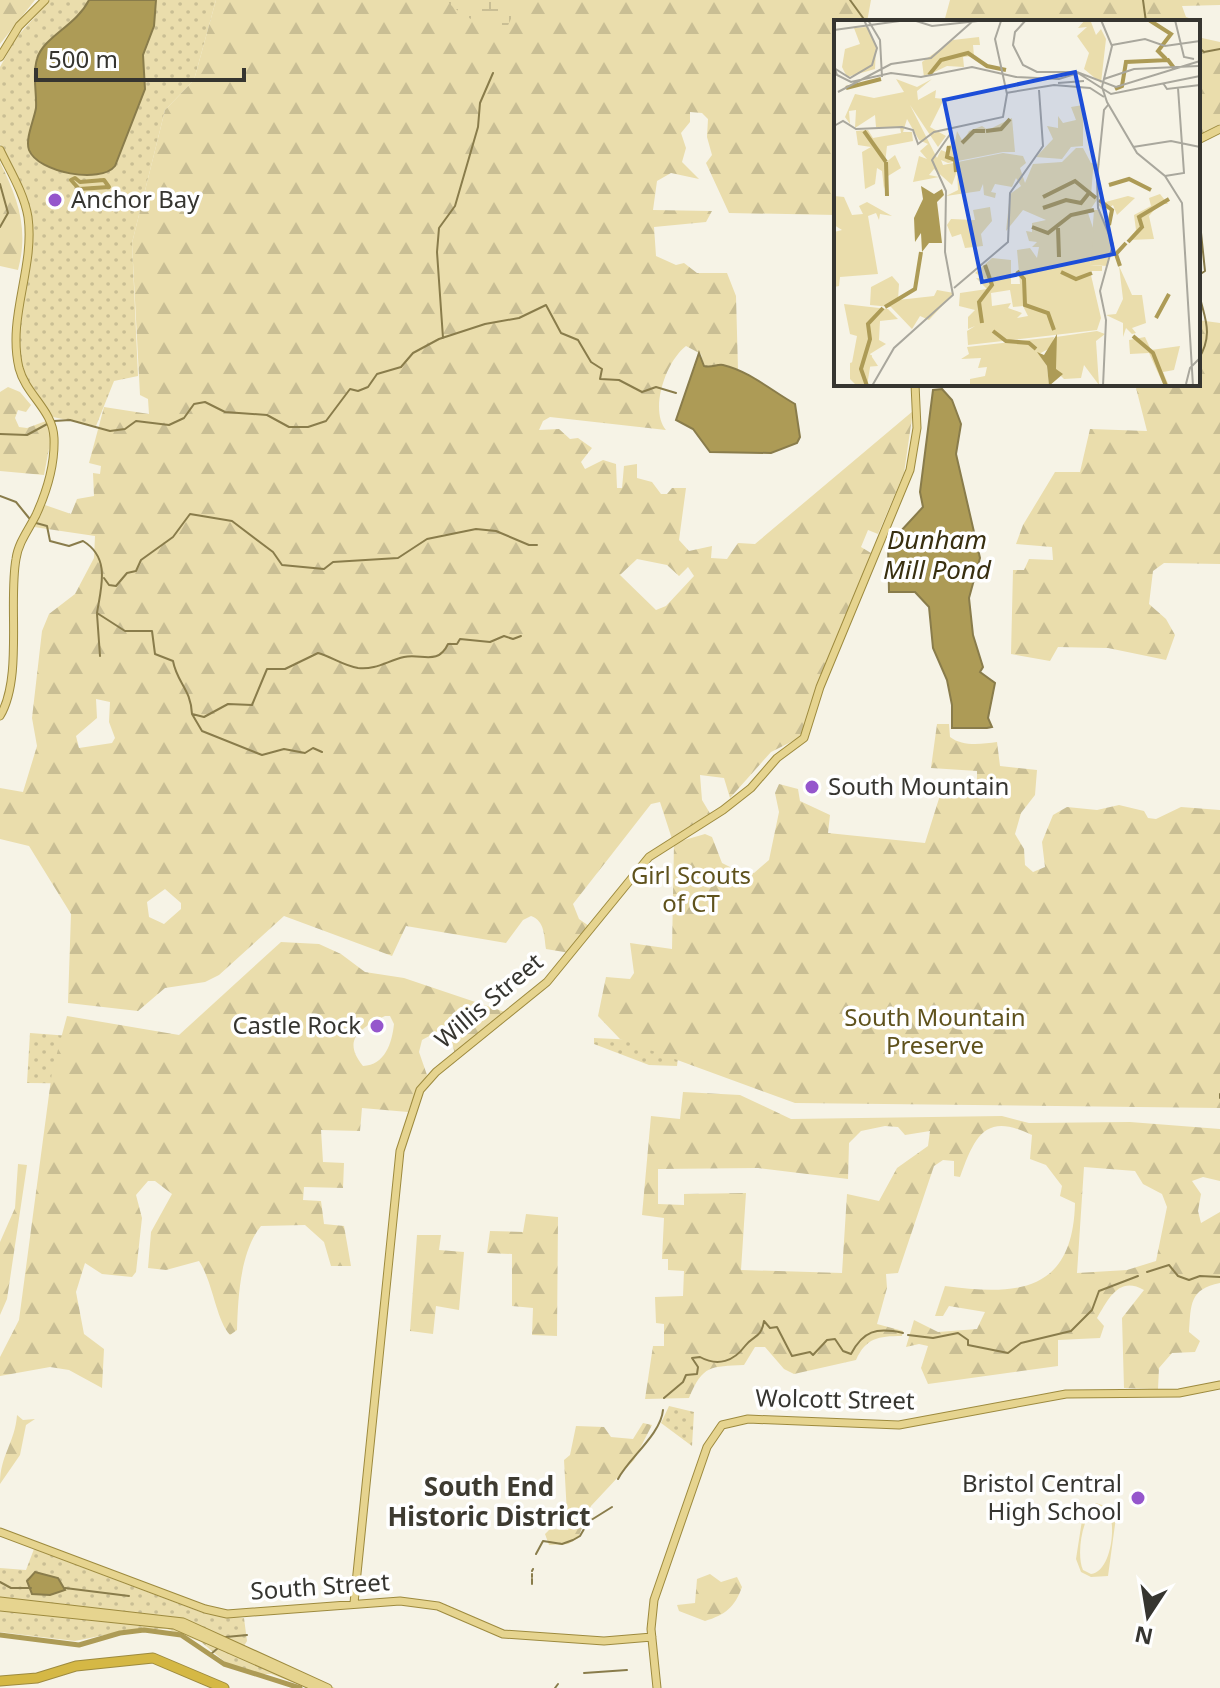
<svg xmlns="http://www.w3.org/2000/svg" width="1220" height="1688" font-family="'Noto Sans',sans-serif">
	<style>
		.green { fill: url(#green-dots) }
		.forest { fill: url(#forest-firs); fill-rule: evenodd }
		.wetland { fill: url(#wetland-marsh) }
		.pitch { fill: #eaddac; fill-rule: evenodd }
		.water { fill: #ad9b56; stroke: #897c4b; stroke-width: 2 }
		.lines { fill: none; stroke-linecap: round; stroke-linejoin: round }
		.stream { stroke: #897c4b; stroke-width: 2 }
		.canal { stroke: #ad9b56; stroke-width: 4 }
		.river { stroke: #ad9b56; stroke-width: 5 }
		.major-casing { stroke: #9d8a3e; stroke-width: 9 }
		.highway-casing { stroke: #9d8a3e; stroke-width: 11 }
		.major { stroke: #e6d48f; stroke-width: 7 }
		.highway { stroke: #d5b845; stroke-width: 9 }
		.poi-dot { fill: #9556cc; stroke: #fff; stroke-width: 3 }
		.labels { text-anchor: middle; stroke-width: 7; stroke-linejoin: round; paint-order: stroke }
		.poi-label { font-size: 24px; fill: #363530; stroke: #fff; text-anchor: start }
		.park-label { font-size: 24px; fill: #5f521d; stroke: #fff }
		.street-label { font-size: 24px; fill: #363530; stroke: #fff }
		.water-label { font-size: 26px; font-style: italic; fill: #382f10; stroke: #fff }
		.neighbourhood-label { font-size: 26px; font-weight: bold; fill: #3e3b31; stroke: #fff }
		.inset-river { fill: none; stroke: #ad9b56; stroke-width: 4 }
		.inset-road { fill: none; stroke: #a9a79d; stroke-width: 2 }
		.view { fill: #1d4ed8; fill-opacity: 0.15; stroke: #1d4ed8; stroke-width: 4 }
		.inset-edge { fill: none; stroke: #363530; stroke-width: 4 }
	</style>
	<defs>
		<pattern id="green-dots" width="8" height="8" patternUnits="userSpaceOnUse" patternTransform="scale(2)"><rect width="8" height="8" fill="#eaddac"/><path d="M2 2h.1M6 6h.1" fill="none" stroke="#c9be94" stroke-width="1.8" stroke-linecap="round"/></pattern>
		<pattern id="forest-firs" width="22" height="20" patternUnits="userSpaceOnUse" patternTransform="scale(2)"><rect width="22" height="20" fill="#eaddac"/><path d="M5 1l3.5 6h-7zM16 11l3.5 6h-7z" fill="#c9be94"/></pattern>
		<pattern id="wetland-marsh" width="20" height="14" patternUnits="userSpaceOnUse" patternTransform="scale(2)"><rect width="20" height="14" fill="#eaddac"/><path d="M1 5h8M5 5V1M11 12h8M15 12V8" fill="none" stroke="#c9be94"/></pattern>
	</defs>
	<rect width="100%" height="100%" fill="#f6f3e6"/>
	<path class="green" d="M50,0H216L194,80L165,110L132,243L138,376L114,381L96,426L53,417L24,378L17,338L31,226L0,144V67L16,38Z
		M30,1033L231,1048L218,1085L27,1083Z
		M594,1038L680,1042L677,1066L649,1065L594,1044Z
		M669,1406L694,1412L692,1446L661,1423Z
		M34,1549L206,1614L244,1618L247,1641L244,1646L335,1688H308L271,1674H256L229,1665L201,1642L167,1629L129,1630L75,1641L0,1632V1568L26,1570Z"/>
	<path class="forest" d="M0,0H35L0,44Z
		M216,0H871L867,22H836V215L729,213L706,163L712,155L707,137L708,119L702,113L690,112V122L681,133L686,148L682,162L699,179L671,173L657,181L653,210L712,211L706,222L654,227L656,256L676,265L684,263L697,273H727L736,296L738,370L724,365L704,366L701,354L686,346C666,361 649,410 666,430L550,417L543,421L539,430L559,429L570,439L578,438L592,448L581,462L585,469L603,460L616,464L617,488H622L624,466L637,464V478L652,482L661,494H667L672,488H686L679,540L689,551L712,546L711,558L727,559L738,543L755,544L913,411L904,473L878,534L868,530L861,547L871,553L805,729L799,738L771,752L730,798L724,778L700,775L702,800L711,815L672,839L660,802L651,804L573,904L579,919L589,926L570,953L546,949C544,936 545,921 531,916L523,920L506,943L406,926L392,956L284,916L219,975L205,982L165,988L138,1011L68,1003L71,914L29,846L0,839V788L23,792L37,746L32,718L42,631L49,614L75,594L94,558L95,536L34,527L45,505L71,514L77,499L94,496L93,473L100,474L101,466L89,463L104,407L149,414L148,399L140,395L132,243L165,110L194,80ZM637,559L667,565L679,576L688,567L694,576L666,606L656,610L620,575ZM96,699L110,702L109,722L115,738L112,743L79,748L76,736L97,718ZM165,889L181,903V909L164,924L149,917L147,902Z
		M950,0H1220V5L1182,6L1186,17L1201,22L1202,38L1220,42V124L1198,136V22H944Z
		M0,162C18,199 29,229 18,270L0,266Z
		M1198,320L1220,323V564L1164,563L1153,571L1149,604L1166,619L1175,635L1166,660L1108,648L1058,647L1050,661L1011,654L1013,570H1024L1029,559L1053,560L1052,547L1016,544L1023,525L1055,472H1080L1090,429L1147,431L1135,384H1198Z
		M8,387L20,392L31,405L26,412L18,410L15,418L19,427L27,428L46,421L51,438L44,475L0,471V392Z
		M937,724H949L950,737C963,747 982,744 997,742L1000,766L1037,770L1035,795L1021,813L1015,834L1024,849L1025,865L1033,872L1045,867L1042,842L1053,815L1067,807L1097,810L1119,805L1144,811L1148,818L1156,819L1181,807L1220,810V1108L795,1103L620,1039L598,1016L606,977L630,979L634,973L630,943L672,949L674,843L705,834L712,837L722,863L736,870L754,873L769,860L779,812L775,793L779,784L798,789L800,801L830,815L828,833L925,843L942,789L977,783V771L931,768Z
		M281,942L319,944L341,954L365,972L404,978L505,1012L455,1054C452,1043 452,1033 440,1030L422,1040L419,1052L427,1075L417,1088L408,1112L362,1108L360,1131L321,1130L323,1162L344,1163L343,1188L304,1187L303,1200L321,1201L324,1224L344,1226L351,1266H331L324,1242L305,1225L261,1226C240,1252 238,1298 237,1330L230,1335C216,1320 213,1282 199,1261L166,1270L148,1268L151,1232L172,1194L155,1181H148L136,1195L142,1218L136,1272L132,1277L102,1274L85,1263L76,1292L84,1334L104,1349L102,1388L69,1370L50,1367L0,1376V1357L19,1320L52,1072L67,1016L179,1035ZM385,1016H390L394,1024C392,1043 385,1065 363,1066C341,1039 361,1028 385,1016Z
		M683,1092L740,1095L791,1119L1002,1116L1029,1123L1130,1122L1220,1129V1181L1203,1177L1192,1181L1201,1194L1198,1211L1201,1223L1220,1212V1283C1189,1289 1191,1305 1189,1332L1200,1341L1195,1352L1172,1353L1159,1368L1158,1389L1124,1388L1122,1318L1144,1290C1119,1276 1109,1298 1097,1318L1104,1326L1100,1338L1058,1340V1366L928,1384L921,1368L928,1346L919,1344L906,1347L914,1320L938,1332L977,1329L985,1312L949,1306L943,1316H935L945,1286C1018,1296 1073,1292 1075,1203L1060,1196L1062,1186L1046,1165L1030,1159L1032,1135C985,1112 975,1136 960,1177L954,1176V1161L943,1160L934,1166L898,1273L886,1274L887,1288L877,1324L903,1331L902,1336C878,1336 866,1338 856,1360L794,1374L784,1369L765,1347H755L744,1365C711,1367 703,1364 689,1398L645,1399L653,1346H664V1324L656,1323L655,1297L683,1296L684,1271L668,1270V1259H662L664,1218L642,1215L651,1116L680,1119ZM885,1126L898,1127L905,1135L930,1131L928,1146L897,1168L879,1201L847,1194L842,1273L741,1270L746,1193L684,1194V1205L658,1204V1169L758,1168L848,1179L849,1143L861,1131ZM1084,1167L1135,1171L1143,1184L1162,1194L1167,1207L1156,1261L1127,1270L1077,1273Z
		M18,1164L27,1165L7,1299L0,1315V1242L15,1208Z
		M526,1214L558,1217L557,1336L532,1335L533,1308L512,1306V1254L487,1253L490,1231L523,1232Z
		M417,1235H441L439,1250L464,1252L459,1310L436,1306L433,1334L410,1331Z
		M17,1415L23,1420L35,1419L26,1425L20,1455L0,1484C0,1455 15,1443 17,1415Z
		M643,1423L652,1425L634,1460L591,1506L578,1538L568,1544L549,1545L545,1534L550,1529L568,1530L572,1523L567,1514L564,1460L570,1455L576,1426L604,1427L611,1437L633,1439Z
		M710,1574L721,1582L737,1577L742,1587C735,1607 725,1615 705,1621L679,1611L677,1605L695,1603L697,1579Z"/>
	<path class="wetland" d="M447,0H512L516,8L504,34C492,32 450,9 447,0Z"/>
	<path class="pitch" d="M1096,1503L1117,1510L1108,1576L1091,1577L1081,1572L1076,1559L1083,1514ZM1097,1507L1108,1510C1117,1525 1111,1572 1091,1574L1083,1570C1076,1555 1082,1514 1097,1507Z"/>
	<path class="water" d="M89,0H156L154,26L143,55L145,89L115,166C101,184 38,173 29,150C25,139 34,120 36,108C37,92 32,75 37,59C43,37 76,26 89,0Z
		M699,353L704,366C712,368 716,364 723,365C749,371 772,391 795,404L800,437L797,443L771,453L710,452L693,429L676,420Z
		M942,389L952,400L961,424L956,454L980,558L969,598L973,635L983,667L980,672L995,683L988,718L992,727L987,728H952V705L947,680L933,648L929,607L915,592H889L888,545L923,507L920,492L933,390Z
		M35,1572L58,1578L65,1590L50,1595L32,1594L27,1581Z"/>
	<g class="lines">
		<path class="stream" d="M850,0L866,22
			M1143,0L1146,22
			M1198,47L1204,52L1220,49
			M0,184L8,213L0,227
			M1198,204L1205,271L1199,275C1194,307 1220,325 1198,360
			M443,338L437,252L439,228L455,206L478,127L480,103L493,73
			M1179,387L1182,384
			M54,421L70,420L110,431L125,429L136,421L169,425L184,418L194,404L205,402L225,412L267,415L289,427H308L326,421L350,389L358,391L368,387L377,374L401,367L413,353L439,339L485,324L519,318L546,305L561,333L578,340L591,362L602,369L600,379L619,380L642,392L656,387L676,393
			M0,434L27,435L49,423
			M0,496L16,502L29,518
			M36,523L47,526L50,541L69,546L83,541C111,558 101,587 97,613L125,631H152L155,654L173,661C177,683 191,689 192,714L204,717L228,704L252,705L267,669H285L318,653C332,657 344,666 358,668C376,670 387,661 404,657C421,653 438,666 448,644H457L460,639L490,642L504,636L513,639L521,636
			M104,578L109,585L116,586L127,573L136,571L141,560L173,537L190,514L232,521L273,552L282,565L324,569L333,562L398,558L427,539L476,529L496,531L529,545H537
			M97,614L100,656
			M192,714L202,731L262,755L284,749L305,753L313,748L322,752
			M1220,1094V1098
			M1147,1272L1169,1265L1178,1276L1189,1280L1200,1276L1220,1277
			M908,1335L933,1338L958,1333L968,1340V1345L1008,1353L1021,1343L1071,1331L1092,1310L1099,1291L1138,1276
			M664,1398L683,1382L686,1375L697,1374L698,1367L692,1358L700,1357C718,1367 734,1361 745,1346C753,1335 761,1339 764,1321L770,1328L777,1327L792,1356L810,1352L813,1355L827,1340L835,1339L843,1351L851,1354C863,1331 876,1327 903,1333
			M618,1479C628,1459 661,1434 663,1410
			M536,1554L543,1541L562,1544L573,1540L580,1536L588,1522L612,1507
			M532,1571L533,1569
			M532,1577V1574
			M0,1582L11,1588H31
			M532,1584V1579
			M65,1588L129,1596
			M226,1637L247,1635
			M211,1654L218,1648
			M584,1673L627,1670
			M555,1688L558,1684"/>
		<path class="canal" d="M75,178L80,182L104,180L109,187L79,189L71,180Z"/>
		<path class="river" d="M0,1635L79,1645L120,1633L144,1630L181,1635L224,1664L300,1688"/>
		<defs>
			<path id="major" d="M0,57L19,26L45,0
				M1198,140L1220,129
				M0,150C10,171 24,193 28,217C35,268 7,317 19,368C26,395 53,410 54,438C55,464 47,491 36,515C29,529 18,543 16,559C8,602 23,678 0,716
				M0,1532L205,1609L227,1614L400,1601L438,1606L503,1634L604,1641L652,1637
				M0,1601L183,1622L328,1688
				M354,1603L400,1151L420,1090L436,1072L547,982L649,857L723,810L751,788L777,758L804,738L820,687L910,470L917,428L915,384
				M0,1607L174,1625L317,1688
				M657,1688L651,1629L654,1600L707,1447L722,1425L748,1419L899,1425L1066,1394L1179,1393L1220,1385"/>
			<path id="highway" d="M0,1681L37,1678L76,1666L153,1658L224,1688"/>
		</defs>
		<use href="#major" class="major-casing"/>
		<use href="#highway" class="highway-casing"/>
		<use href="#major" class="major"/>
		<use href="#highway" class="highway"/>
	</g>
	<g class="poi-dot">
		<circle cx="55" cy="200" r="8"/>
		<circle cx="812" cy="787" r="8"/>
		<circle cx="377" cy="1026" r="8"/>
		<circle cx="1138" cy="1498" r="8"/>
	</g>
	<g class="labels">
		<g class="poi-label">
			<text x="71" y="208">Anchor Bay</text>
			<text x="828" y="795">South Mountain</text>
			<text x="361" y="1034" text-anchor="end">Castle Rock</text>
			<text x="1122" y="1492" text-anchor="end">Bristol Central<tspan x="1122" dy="28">High School</tspan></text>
		</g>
		<g class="park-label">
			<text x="691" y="884">Girl Scouts<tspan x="691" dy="28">of CT</tspan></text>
			<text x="935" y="1026">South Mountain<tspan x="935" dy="28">Preserve</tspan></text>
		</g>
		<g class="street-label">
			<text transform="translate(489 1001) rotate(-40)" y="8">Willis Street</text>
			<text transform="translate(835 1400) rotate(1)" y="8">Wolcott Street</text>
			<text transform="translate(320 1587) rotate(-4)" y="8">South Street</text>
		</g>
		<g class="water-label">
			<text x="937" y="549">Dunham<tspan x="937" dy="30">Mill Pond</tspan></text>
		</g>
		<g class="neighbourhood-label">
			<text x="489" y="1496">South End<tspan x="489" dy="30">Historic District</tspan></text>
		</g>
	</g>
	<g transform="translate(834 20)">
		<rect width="366" height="366" fill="#f6f3e6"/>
		<path d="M33,7L42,26L41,49L13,57L8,47L11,29L26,24L20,8ZM145,17L146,25H139L140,36L129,37L130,47L113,46L90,57L88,42L119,20ZM260,190H264L277,219L274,246L256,245ZM285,246L298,275H308L312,303L298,308L302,313L298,314L292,308L289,317V303L272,295L282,294L289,279ZM38,335L33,366L22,365L16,359V343Z" fill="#eaddac"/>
		<path d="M251,0L257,2L262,15L267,9L272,19L267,63L250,49L255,33L243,16L253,7L244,8ZM62,59L83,67L98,59L83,71L84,80L102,70L101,78L110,79L96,107L112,116L104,127L76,85L103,138L107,130L115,133L112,127L121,122L123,111L129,122L135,111L148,106L154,110L178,98L181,132H169L114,143L107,140L109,145L169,133L189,136L192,143L186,148L191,163L199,144L228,142L242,128H249L257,143L266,144L259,150L257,176L264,178L254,193L260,211L256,245L268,246V251H256L267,298L263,310L134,325L133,311L141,306L134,309V297L141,290L125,286L126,273L153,269L142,258L152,259L141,253L158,238L177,240V264H186L183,230L196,228L203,238L205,227H198L203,222L195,221L192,211L198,212V203L212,200L189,190L172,211L176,174L187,166L182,158L178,167L161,164L157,172L162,173L161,178L150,175L149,164L146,171L112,176L124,170L123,151L118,165L100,149L95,155L105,157L79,162L85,136L93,139L86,131L94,124L85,120L73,99L69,112H78L79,121L53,126L51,143L61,135L67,148L54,156L50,169L48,151L43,148L41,164L31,169L28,132L37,127L24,125L22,111L34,110L39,118L67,113L66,107H42L41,95L21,108L22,90L15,91L16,104L11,97L21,74L40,78L70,72ZM176,270L179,287L189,286L194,296L183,298L188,293L174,288L177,283L158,286L157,273ZM249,85V126L237,127L228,139L202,137L219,119L213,106L224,108V96L229,103L242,100L237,87ZM326,174L334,184H325L315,196L320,219L294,220L302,210L300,195L317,186L315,178ZM0,176L10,177L18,195L29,194L25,186L33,182L58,196L46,194L45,200L42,193L34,196L44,254L6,257L5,266L0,267V212L8,210L0,205ZM294,176L301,178L283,195L279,185L270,192L264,184ZM156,187L158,201L147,214L149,226L131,228L127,214L118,217L113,205L117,199L141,200L139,190ZM58,256L65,264L64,280L100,276L103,270L120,273L95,300L86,296L78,309L57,287L36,285L37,267ZM10,284L54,289L64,299L46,301L45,320L52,324L36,334L44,346L17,348L23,316L16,314ZM263,311L271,314L262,321L265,365L250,345L247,358L230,359L221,350L222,317ZM220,317L218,327L205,334L213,346L215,366H136V359L151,356L153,347L144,348L147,338L127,339L135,334L133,327ZM311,317L317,330L346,326L340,350L329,352L335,366H330L315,333L296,334L295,320Z" fill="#eaddac" fill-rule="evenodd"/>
		<path d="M87,166L100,174L108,169L110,175L103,182L108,223H95L88,232L87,213L81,222L80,198L89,179ZM223,314L222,349L229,354L215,366L213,346L203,332L210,335Z" fill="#ad9b56"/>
		<path class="inset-river" d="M315,0L337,14L324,31L332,39M95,55L107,40L134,33L153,46L172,50M12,68L47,59M281,69L288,66L292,42L334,40L340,48M30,111L52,142M152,111L167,109L176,99M128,123L140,111H151M115,126L113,137L121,140L122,152M52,142L53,176M275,165L295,159L317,170M209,177L241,161L262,178M265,180L278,190L275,205M209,188L232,180L247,183L255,173M198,207L214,213L237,195L260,190M224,208L225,237M294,222L308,207L305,197L335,179M286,246L282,234L292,223M183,251L190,259L191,285L214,293L220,310M227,252L242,259L258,253M51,287L81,269L87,232M322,298L335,274M148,303L145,282L158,265L151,245M159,311L172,321L195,323L202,329M299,316L319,333L332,366M33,366L27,349L36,319L34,304L49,288"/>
		<path class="inset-road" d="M34,0L46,20L48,57M79,0L98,6L153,0M192,0L181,12L179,25L189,45L203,52H243L282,67L366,41M267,0L278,26L268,67L273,82L303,133L331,156L348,183L359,366M341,0L350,37L360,39M0,10L73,0M278,25L311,19L331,26L366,21M0,46L3,55L17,62L57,53L87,57L138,47L182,57L225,59L244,53L277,74L366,56M0,48L16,58L38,45L43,28L30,0M270,59L300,49L364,46M224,63L250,61M329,63L333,69L366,65M4,72L57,44L97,38L140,0M172,73L220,65L256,68L270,77M0,106L9,101L22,109L68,107L79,110L84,124L100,112L169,97L173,74L161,19L167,1M299,127L337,121L366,127M331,156L350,153L344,68M120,268L174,222L176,173L209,126L205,70M352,364L356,348L366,338M38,366L60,328L119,275L111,232L112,171L98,140L117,113M269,366L272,300L266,271L279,224L264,188L263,159L270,90L274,85"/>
		<path class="view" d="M241,52L280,234L148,262L110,80Z"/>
		<rect width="366" height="366" class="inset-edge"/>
	</g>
	<g transform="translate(1148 1616) rotate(192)" stroke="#ffffff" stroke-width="6" paint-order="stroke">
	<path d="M0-6L14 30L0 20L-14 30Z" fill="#363530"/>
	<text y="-12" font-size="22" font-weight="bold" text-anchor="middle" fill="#363530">N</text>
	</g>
	<path d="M36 68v12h208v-12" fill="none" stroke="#363530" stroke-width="4"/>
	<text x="48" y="68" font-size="24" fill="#363530" stroke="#ffffff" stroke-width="6" paint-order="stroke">500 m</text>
</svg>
